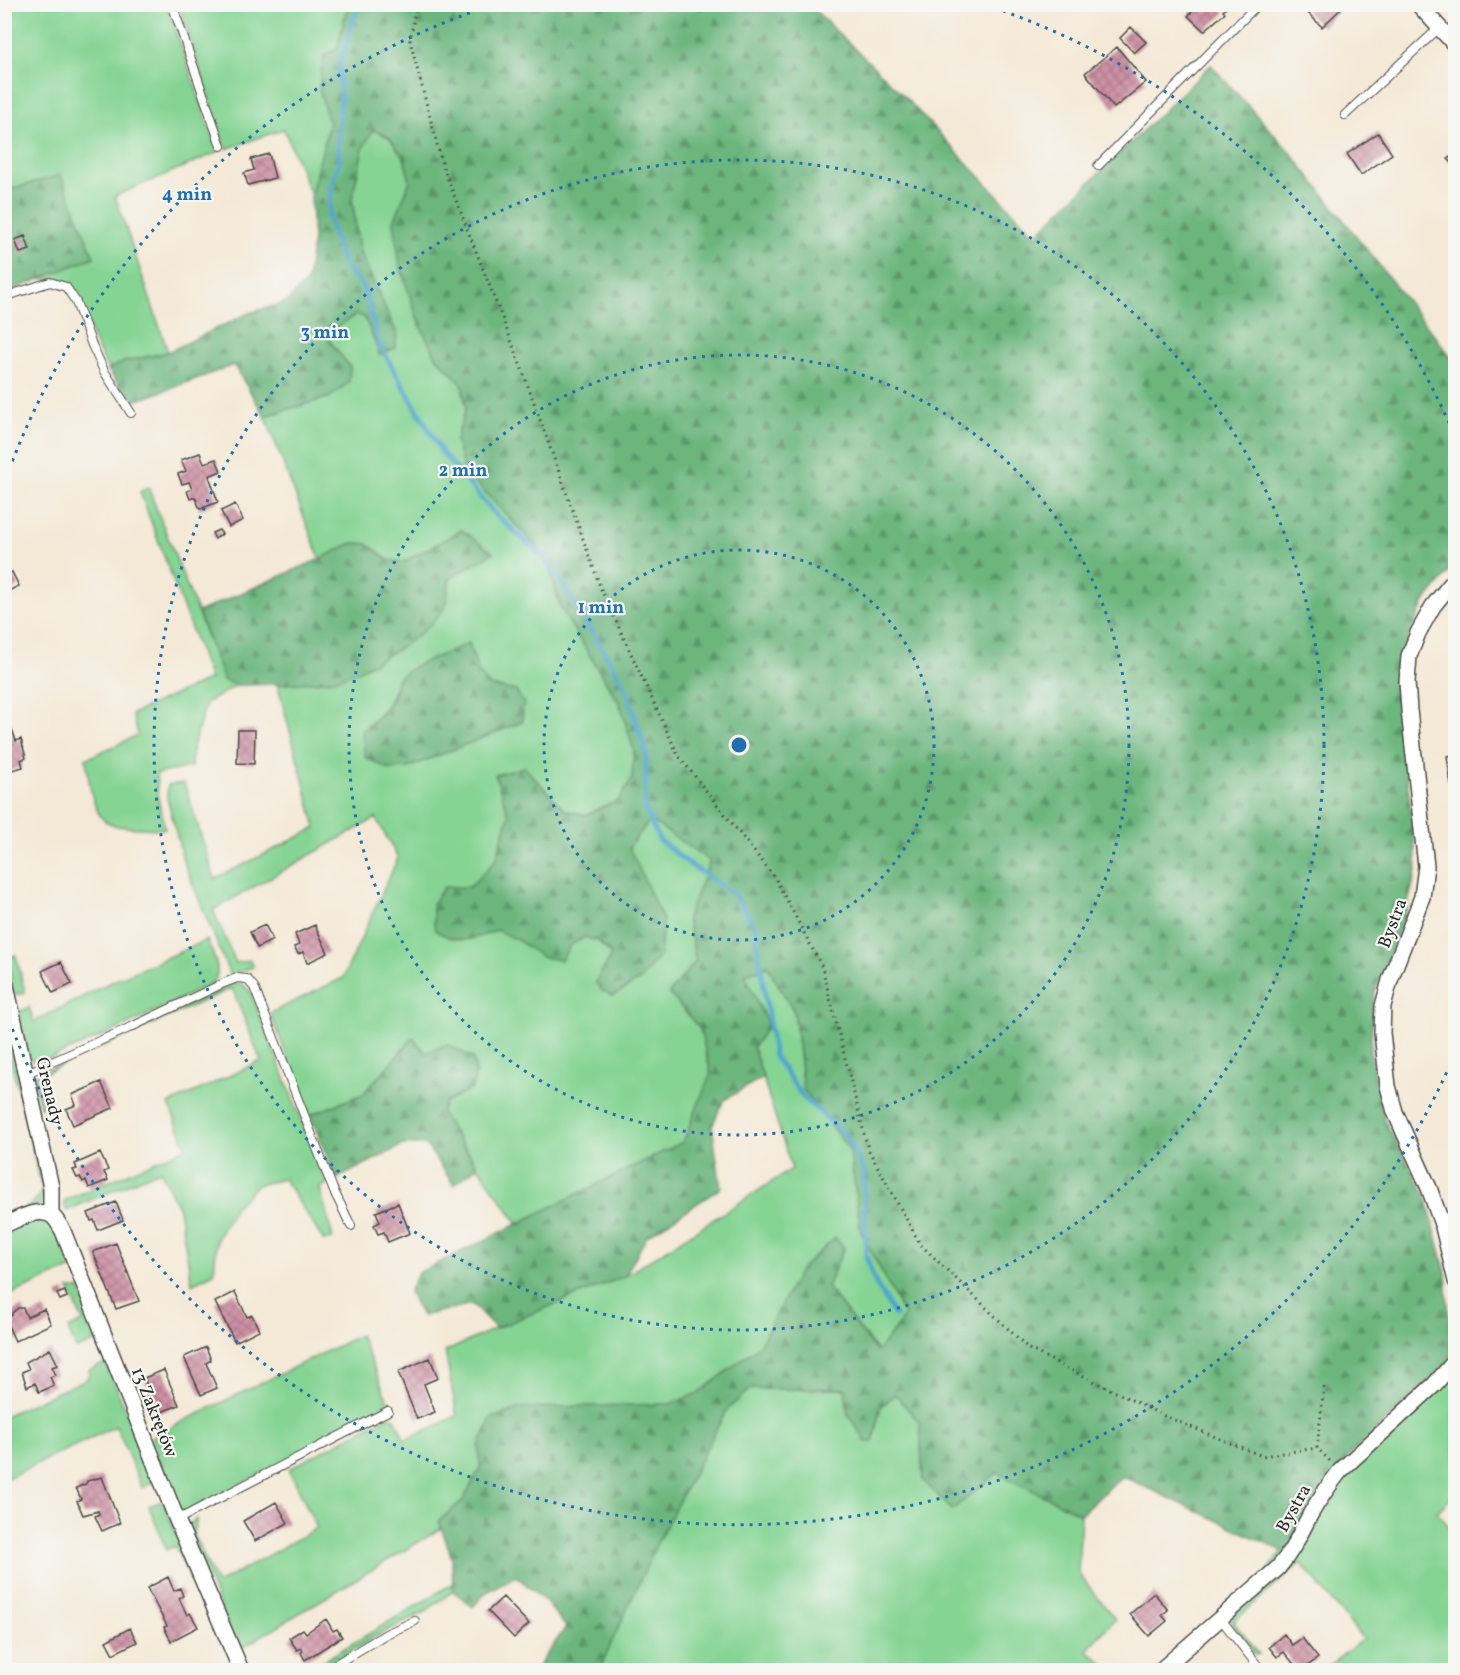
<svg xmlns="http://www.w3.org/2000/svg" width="1460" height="1675" font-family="Vollkorn,serif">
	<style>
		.green { fill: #86d494; stroke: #588060; stroke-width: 1.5; fill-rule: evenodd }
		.forest { fill: url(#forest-firs); stroke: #4c7054; stroke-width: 1.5 }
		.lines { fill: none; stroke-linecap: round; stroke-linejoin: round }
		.stream { stroke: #50a5cc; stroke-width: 5 }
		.building { fill: url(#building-cross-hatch) }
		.service-casing { stroke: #494845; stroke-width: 10 }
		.minor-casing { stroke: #494845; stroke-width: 18 }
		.path { stroke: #494845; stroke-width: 3; stroke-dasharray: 1.5 4.5; stroke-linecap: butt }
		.service { stroke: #fff; stroke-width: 8 }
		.minor { stroke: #fff; stroke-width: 15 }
		.ring { fill: none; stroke: #1f6fb2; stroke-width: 3; stroke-dasharray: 3 6 }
		.labels { text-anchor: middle; stroke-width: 4.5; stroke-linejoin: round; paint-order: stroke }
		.street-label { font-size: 18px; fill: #2b2b2b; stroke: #f6f6f2 }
		.centre { fill: #1f6fb2; stroke: #f6f6f2; stroke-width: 3 }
		.ring-label { font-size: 18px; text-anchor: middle; font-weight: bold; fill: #1f6fb2; stroke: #f6f6f2; stroke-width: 4.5; stroke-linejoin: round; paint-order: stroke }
	</style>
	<defs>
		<pattern id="forest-firs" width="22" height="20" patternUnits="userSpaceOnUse" patternTransform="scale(1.5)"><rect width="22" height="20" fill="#6cb67e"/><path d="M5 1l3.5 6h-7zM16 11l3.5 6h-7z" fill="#599467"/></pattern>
		<pattern id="building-cross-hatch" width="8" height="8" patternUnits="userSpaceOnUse" patternTransform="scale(1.5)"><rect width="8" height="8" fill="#cf91a6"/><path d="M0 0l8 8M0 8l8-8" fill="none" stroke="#a87787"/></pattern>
	</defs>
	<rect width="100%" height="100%" fill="#f6f6f2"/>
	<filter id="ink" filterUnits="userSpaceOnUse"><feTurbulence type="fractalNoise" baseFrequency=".0167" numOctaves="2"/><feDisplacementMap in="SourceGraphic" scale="12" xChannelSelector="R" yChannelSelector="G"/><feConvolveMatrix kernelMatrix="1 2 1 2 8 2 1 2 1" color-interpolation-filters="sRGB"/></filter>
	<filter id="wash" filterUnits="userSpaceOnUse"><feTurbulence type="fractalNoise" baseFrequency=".008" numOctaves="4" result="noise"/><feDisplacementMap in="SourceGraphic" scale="24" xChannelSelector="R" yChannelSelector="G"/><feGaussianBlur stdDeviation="1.35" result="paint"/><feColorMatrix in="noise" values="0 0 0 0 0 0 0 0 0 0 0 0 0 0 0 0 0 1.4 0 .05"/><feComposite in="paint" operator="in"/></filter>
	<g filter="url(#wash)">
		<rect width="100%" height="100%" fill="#f4e9d7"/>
		<path class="green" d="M5,5H167L218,152L115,196L168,352L127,361L108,369L95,343L77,293L68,284L59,279H39L94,257L61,176L5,191Z
			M179,5H348L337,50L319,88L329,124L311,195L284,129L226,149Z
			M373,129L389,137L404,158L410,181L394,222L419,323L437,358L462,384L466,408L456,440L464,470L546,557L561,609L620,704L634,751L632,779L619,800L585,815L565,810L524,767L496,860L470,887L435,930C461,946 470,940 497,930L519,941L571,945L585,937L598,941L611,954L609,964L600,973L613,996L641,979L663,920L628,847L650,820L710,861L687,918L696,961L669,993L700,1029L711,1074L683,1142L518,1224L441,1113L444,1103L472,1089L426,1053L413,1038L363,1094L310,1115L270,1013L343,978L398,858L376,818L213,910L236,963L250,960L253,967L230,975L183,860L167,797L168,785L184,783L215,879L316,828L277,683L331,680L446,604L450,579L462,530L404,562L388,560L368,544L352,543L320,559L265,416L330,397L350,367L329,340L332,330L357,313L365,318L380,355L397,334L359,250L352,198L363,148ZM469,644L478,672L490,686L516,691L522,722L407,768L388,769L362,730C383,714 391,704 398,678Z
			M148,487L224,680L237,685L206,703L192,750L191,767L156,774L158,798L165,829C149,828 129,829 113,825C91,820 89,778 86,759L138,735L132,714L210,679L140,492Z
			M4,926L9,957L16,955L25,993L14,995L5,947Z
			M207,940C212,953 224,972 212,983L127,1025L40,1063L34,1062L29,1057L18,1013L29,1007L34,1022L111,982Z
			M769,967L794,1011L803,1089L850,1151L861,1232L905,1317L878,1352L827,1287L844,1248L801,1269L759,1346L699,1393L670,1404L521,1408L479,1446L480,1468L463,1500L439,1521L442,1528L238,1650L187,1527L189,1524L197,1519L193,1534L217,1584L317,1528L289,1469L388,1416L395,1418L405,1440L457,1416L445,1352L496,1328L625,1276L792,1169L753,1047L768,1026L744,973Z
			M234,983C242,983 246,986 251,993L327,1184L320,1188L333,1238L324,1241L284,1179L257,1185L235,1207L217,1239L214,1273L192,1284L179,1209L160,1170L66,1211L64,1201L186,1148L169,1104L261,1061L232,988L36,1077L43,1108L40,1107L34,1080L38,1074Z
			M4,1000L46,1193L40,1205L8,1217C22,1209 38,1205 42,1188L5,1036Z
			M43,1220L56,1228L72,1268L5,1297L4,1231L17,1225Z
			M69,1289H80L98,1338V1341L76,1349L68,1329L83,1322Z
			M360,1335L390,1406L185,1513L180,1511L151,1439L153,1436Z
			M106,1363L155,1481L142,1488L116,1426L5,1479L4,1416L87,1379V1377L90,1375L89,1370Z
			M1455,1371V1494L1437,1512L1455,1534V1670H1323L1363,1639L1301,1563L1235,1620V1624L1259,1654L1255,1655L1235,1629L1231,1618L1330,1489Z
			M750,1389H845L848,1414L873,1441L880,1408L895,1393L920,1423L923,1480L952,1509L997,1472L1081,1514L1078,1573L1115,1619L1087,1650L1111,1670H599L658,1541L726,1411Z
			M160,1502L164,1504L200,1591L197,1595L175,1546L166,1550L149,1506Z
			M454,1583L453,1591L423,1613L382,1633L319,1670H308Z"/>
		<path class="forest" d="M348,5H809L901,93L1035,235L1211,65L1291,153L1455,362V564L1424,603L1401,654L1398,695L1417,868L1403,922L1374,993L1370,1052L1384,1120L1426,1196L1446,1273L1451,1357L1446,1365L1351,1453L1287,1549L1281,1550L1122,1476L1081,1514L997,1473L952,1510L923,1480L920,1423L895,1394L880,1408L873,1442H866L848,1414L845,1389H750L726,1411L658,1541L599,1670H541L537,1668L566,1627L545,1601L516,1576L485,1593L473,1607L453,1591L452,1559L439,1521L463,1500L480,1469L479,1446L491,1418L521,1408L670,1404L699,1393L759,1346L801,1269L835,1238L844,1247L827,1287L877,1352L905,1316L861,1232L850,1151L803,1089L794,1011L768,967L745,974L768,1026L753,1047L763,1077L724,1100L712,1126L721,1188L647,1236L625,1276L496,1328L472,1304L422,1316L409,1292L418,1273L683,1142L711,1073L700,1029L669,993L696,961L687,918L710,861L650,820L629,847L663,920L660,955L641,979L613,996L602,991L596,983C600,972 608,965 611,954L598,941L585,937L571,945L561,960L542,957L519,941L497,930C470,940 461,946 435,930L432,904L444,887H470L496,860L509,815L495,775L524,767L565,810L586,815L619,800L632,779L634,751L620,704L561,609L546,557L464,470L456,440L466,408L462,384L437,358L419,323L400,266L394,222L410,181L404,158L389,137L373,130L363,148L352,198L359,250L397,334L395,348L380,355L365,318L357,314L332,330L329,340L350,367L349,382L330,397L265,416L234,365L130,403L108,369L127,361L168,352L249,313L287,302L307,281L313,238L311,195L329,124L319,88L324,56L337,49Z
			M61,175L94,257L8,292L4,280V191Z
			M462,530L493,553L450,578C448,587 448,598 445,606C431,634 361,675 330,680C302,685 265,684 237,685L224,681L198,612L320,559L352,543L368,544L388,560L404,562Z
			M469,643L478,672L490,686L516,691L524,703L522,722L407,768L388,769L365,757L362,730L378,718L393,698L398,678L415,666Z
			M413,1038L426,1053L447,1044L473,1058L476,1072L472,1089L445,1103L441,1113L477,1167L454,1185L426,1145H403L336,1179L310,1115L363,1094Z"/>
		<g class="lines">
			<path class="stream" d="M361,4L353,20L339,68L341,99L338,136L339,162L331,186L329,221L339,253L348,270L361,284L365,293L379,344L443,454L495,514L546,560L569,594L625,686L646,752L645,809L659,840L692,866L734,894L755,926L774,1056L803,1097L846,1136L864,1171L866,1256L874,1280L895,1316"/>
		</g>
		<g id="blocks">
			<path class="building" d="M1199,4H1230L1223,11L1225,13L1204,31L1188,16Z
				M1313,4H1346L1322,27L1306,11Z
				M1131,27L1146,42L1134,53L1120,38Z
				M1117,47L1146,82L1114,108L1085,73Z
				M1378,133L1392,154L1361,175L1347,154Z
				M1456,152V167L1448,159Z
				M269,154L275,178L248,185L244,173L254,170L251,159Z
				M25,236L30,250L20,253L15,240Z
				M200,453L204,463L216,459L221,471L209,476L218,502L200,509L195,497L190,499L187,491L192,489L189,482L182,484L178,474L186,471L181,460Z
				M235,504L243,520L229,527L221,511Z
				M219,530L222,534L215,539L212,533Z
				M12,572L19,586L4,593V575Z
				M12,729L16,741L21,739L26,758L21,760L23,767L5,772V731Z
				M238,730H255L254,764L237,763Z
				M1456,755V784L1451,785L1447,756Z
				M265,925L273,940L257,948L250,932Z
				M315,925L328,953L307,963L303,952L298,954L294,947L299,945L295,934Z
				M61,962L72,984L53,993L42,971Z
				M101,1082L113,1108L73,1125L66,1109L76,1105L72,1095Z
				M100,1153L108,1170L104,1172L108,1180L89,1188L86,1180L83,1182L80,1177L77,1178L73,1170L77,1169L75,1164Z
				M116,1202L123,1220L98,1230L94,1220L91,1221L88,1213Z
				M398,1203L410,1233L388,1242L384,1232L378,1234L374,1225L380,1222L376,1212Z
				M116,1243L139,1301L116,1309L93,1252Z
				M65,1291L67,1297L60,1300L57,1294Z
				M235,1292L247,1317L252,1315L259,1330L235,1342L215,1302Z
				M18,1308H23L27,1317L44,1309L51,1324L15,1341L5,1319L12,1315V1313Z
				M206,1347L211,1360L206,1363L217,1388L201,1395L184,1357Z
				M50,1349L58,1365L52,1367L56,1375L50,1377L54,1386L39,1392L35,1383L27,1387L22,1372L29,1369L26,1362Z
				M430,1358L438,1378L424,1384L435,1412L417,1419L398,1372Z
				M164,1370L179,1405L159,1413L153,1400L148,1402L144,1393L149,1390L144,1378Z
				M102,1477L120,1523L102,1531L95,1516L99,1514L98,1511L83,1515L77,1501L81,1499L76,1488L86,1484L87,1481Z
				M276,1502L288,1523L255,1541L243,1521Z
				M168,1577L174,1591L180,1588L183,1596L179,1598L187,1615L190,1613L198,1627L171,1641L164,1627L167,1626L147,1588Z
				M1154,1593L1168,1610L1162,1615L1167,1621L1149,1636L1130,1614Z
				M503,1597L529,1624L514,1638L488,1611Z
				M326,1619L333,1631L337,1629L342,1637L305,1660L301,1653L303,1651L301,1648L297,1650L289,1638L303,1629L306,1633Z
				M130,1628L137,1642L113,1654L106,1641Z
				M1284,1634L1292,1645L1302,1638L1318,1658L1302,1670H1299L1284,1652L1277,1657L1269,1647Z"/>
		</g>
	</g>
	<g filter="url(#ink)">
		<use href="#blocks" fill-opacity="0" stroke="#494845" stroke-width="1.5"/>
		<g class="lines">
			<defs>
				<path id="service" d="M172,4L221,146
					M1345,115L1439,28
					M1098,166L1258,4
					M4,294L10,295L50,282L66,287L76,302L92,345L104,371L131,413
					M27,1073L129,1028L224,983L237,978L247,979L254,987L333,1189L351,1226
					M177,1520L388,1411
					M1220,1618L1261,1670
					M326,1670L386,1634L415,1621"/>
				<path id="minor" d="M1418,4L1456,46
					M1456,578L1433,606L1418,633L1409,656L1407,682L1409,710L1426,866L1422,897L1390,980L1383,1006L1382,1033L1388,1086L1395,1112L1429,1188L1443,1227L1456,1281
					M4,977L51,1187V1215
					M4,1225C17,1220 37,1207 51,1215C56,1218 60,1226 63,1231L177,1520L241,1670
					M1161,1670L1278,1568C1292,1552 1300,1534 1310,1515C1319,1499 1329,1485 1340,1471L1434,1385L1456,1360"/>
			</defs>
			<use href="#service" class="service-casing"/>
			<use href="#minor" class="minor-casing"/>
			<path class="path" d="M416,4L410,41L443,167L519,361L601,589L678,755L775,878L822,967L868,1149L920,1244L1029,1349L1162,1415L1262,1456L1317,1448
				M1324,1387L1317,1448L1330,1461"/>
			<use href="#service" class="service"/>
			<use href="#minor" class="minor"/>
		</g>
	</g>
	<g class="ring">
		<circle cx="739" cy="745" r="195"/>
		<circle cx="739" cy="745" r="390"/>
		<circle cx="739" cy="745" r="585"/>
		<path d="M1454 1056A780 780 0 0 1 6 1012M6 478A780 780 0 0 1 492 5M986 5A780 780 0 0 1 1454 434"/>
	</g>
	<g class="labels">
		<g class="street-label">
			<text transform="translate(1392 923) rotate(-69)" y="6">Bystra</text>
			<text transform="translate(50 1091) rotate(77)" y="6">Grenady</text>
			<text transform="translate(155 1412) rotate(68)" y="6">13 Zakrętów</text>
			<text transform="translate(1293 1508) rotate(-61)" y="6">Bystra</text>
		</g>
	</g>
	<circle cx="739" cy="745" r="9" class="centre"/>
	<g class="ring-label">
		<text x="187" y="200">4 min</text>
		<text x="325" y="338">3 min</text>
		<text x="463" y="476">2 min</text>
		<text x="601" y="613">1 min</text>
	</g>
	<rect width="1460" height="1675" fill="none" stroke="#f6f6f2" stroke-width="24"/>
</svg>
